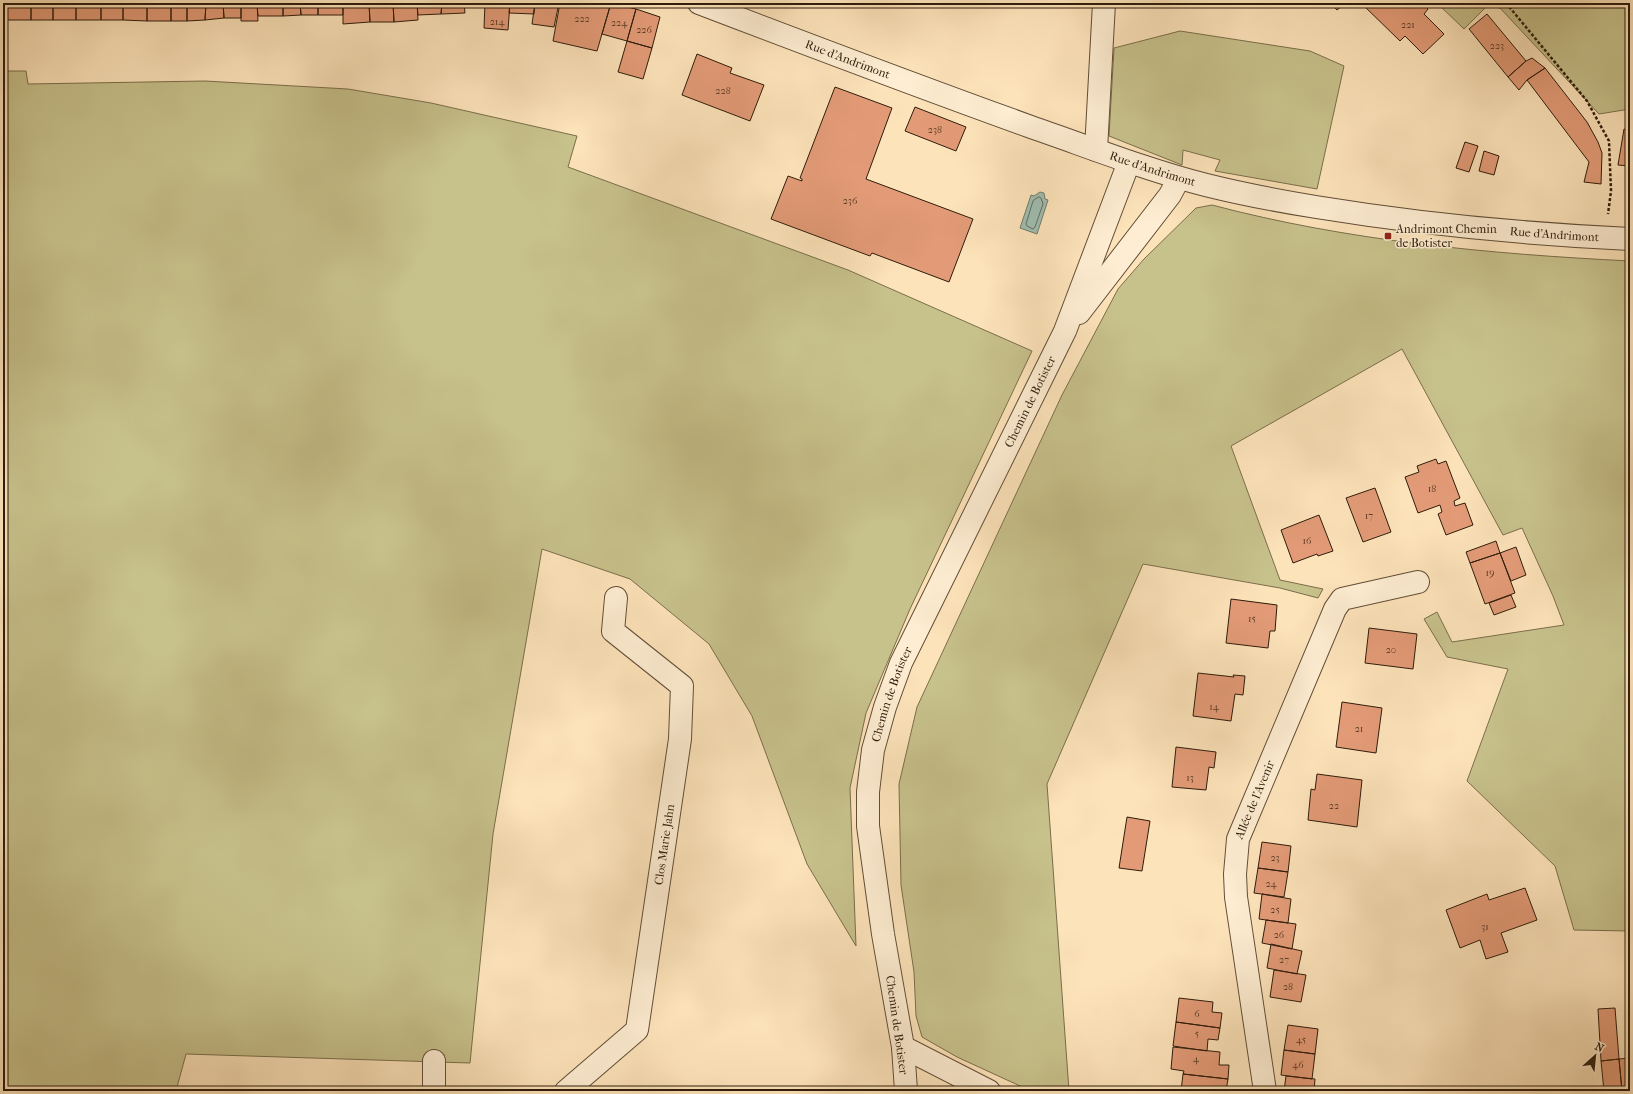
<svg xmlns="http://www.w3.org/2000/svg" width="1633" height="1094" font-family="'IM FELL French Canon',serif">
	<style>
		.green { fill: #c7c18b; stroke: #7a6e4b }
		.water { fill: #9fbeb1; stroke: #727d6f }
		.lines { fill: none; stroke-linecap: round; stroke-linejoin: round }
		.shore { stroke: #666d5e; stroke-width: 1 }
		.building { fill: #e39b77; stroke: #2e1c0b }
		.minor-casing { stroke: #624e37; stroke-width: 24 }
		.path { stroke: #2e1c0b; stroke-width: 2.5; stroke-dasharray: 3 2; stroke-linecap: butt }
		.minor { stroke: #feedd2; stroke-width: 22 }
		.poi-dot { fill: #8f2418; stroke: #feedd2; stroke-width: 1.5 }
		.labels { text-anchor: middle; stroke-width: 3; stroke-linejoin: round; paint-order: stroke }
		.number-label { font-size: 10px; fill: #5b3c26 }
		.street-label { font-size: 12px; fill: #2e1c0b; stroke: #feedd2 }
		.poi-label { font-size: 12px; fill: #2e1c0b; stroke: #feedd2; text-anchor: start }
	</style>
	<rect width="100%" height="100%" fill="#fde3ba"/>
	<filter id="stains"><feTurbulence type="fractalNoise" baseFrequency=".005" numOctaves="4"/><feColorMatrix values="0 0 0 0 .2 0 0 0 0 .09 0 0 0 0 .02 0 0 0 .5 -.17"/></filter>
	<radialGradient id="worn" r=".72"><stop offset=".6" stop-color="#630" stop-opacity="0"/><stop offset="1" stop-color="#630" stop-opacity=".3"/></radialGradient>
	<path class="green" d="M1437,3H1630V109L1599,114L1500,8L1487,6L1464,29Z
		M1180,31L1310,51L1344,66L1317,189L1215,171L1220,160L1183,150L1182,165L1109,136L1114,48Z
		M3,71H26L28,84L205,81L348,89L431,103L577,136L568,167L848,270L1032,351L910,609L866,713L850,788L856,946L807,864L752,716L709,644L630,579L542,549L493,834L470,1063L186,1054L176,1091H3Z
		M1212,205C1348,241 1490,254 1630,261V931L1574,930L1555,866L1467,781L1508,669L1447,657L1424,619L1437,612L1452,642L1564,625L1553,596L1522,528L1503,535L1402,349L1231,446L1280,580L1323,589L1318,598L1280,588L1143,564L1047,784L1069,1091H1031L957,1057L922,1037L916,1016L914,972L901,885L899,784L917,707L1062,395L1118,289L1144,259L1196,208Z"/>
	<path class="water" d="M1040,192L1044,193L1045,199L1048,200L1037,234L1020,228L1031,195L1034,196Z"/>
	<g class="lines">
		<path class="shore" d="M1039,197L1041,198L1043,204L1035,227L1033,229L1027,226L1026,224L1033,201Z"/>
	</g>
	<path class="building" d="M3,3H7V20H3Z
		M7,3H31V20H7Z
		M31,3H53V20H31Z
		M53,3H76V20H53Z
		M76,3H101V20H76Z
		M101,3H123V20H101Z
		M123,3H147V21L123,20Z
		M147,3H171V21H147Z
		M171,3H187V21H171Z
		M187,3H206L205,20L187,21Z
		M206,3H223L224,18L205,20Z
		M223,3H241V18H224Z
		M241,3H257L258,21H241Z
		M257,3H283V16H258Z
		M283,3H300L301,15L283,16Z
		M300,3H318V15H301Z
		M318,3H343V15H318Z
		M343,3H369L370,22L343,24Z
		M369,3H393L394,22H370Z
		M393,3H417L418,20L394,22Z
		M417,3H442L441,14L418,15Z
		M442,3H464L465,13L441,14Z
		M464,3H485L464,5Z
		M485,3H510L508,30L484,28Z
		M510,3H535L534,14L509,13Z
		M535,3H559L554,27L532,24Z
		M560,3H611L597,51L553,41Z
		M611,3L636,9L627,41L602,34Z
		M1330,3H1345L1337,10Z
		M1361,3H1422L1428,9L1424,14L1444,34L1423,54L1405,36L1400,41Z
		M636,9L660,17L652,48L627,41Z
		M1487,14L1526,61L1508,77L1469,29Z
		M627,41L652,48L643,79L618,72Z
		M697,54L732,68L730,73L764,85L750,121L682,95Z
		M1532,58L1545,68L1527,80L1519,90L1508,77L1526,61Z
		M1545,68L1587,122L1598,142L1602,153L1601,184L1584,182L1589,162L1527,80Z
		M835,87L892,108L866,179L973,219L949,282L872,253L870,256L771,219L788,176L802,181V179L800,178Z
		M915,107L966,127L956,151L905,131Z
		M1624,129L1630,130V166L1618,165Z
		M1465,142L1478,146L1469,172L1456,168Z
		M1484,151L1499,156L1494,175L1479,171Z
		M1436,459L1438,464L1446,461L1460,498L1454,501L1455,506L1465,503L1473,525L1446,535L1438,514L1442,512L1440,505L1418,513L1405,477L1419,472L1417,466Z
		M1375,488L1391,532L1363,542L1346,498Z
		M1319,515L1333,551L1318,556L1317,554L1293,563L1281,530Z
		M1496,541L1500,553L1470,563L1466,552Z
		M1516,547L1526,575L1511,581L1500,553Z
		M1500,553L1515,593L1485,604L1470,563Z
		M1511,595L1516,607L1494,615L1489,603Z
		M1231,599L1277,605L1275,631H1270L1268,648L1226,643Z
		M1369,628L1417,634L1413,669L1365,663Z
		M1198,673L1234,677L1233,675L1245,676L1243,695L1235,694L1231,721L1193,716Z
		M1342,702L1382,708L1376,753L1336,747Z
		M1176,747L1216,752L1214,768L1209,767L1206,790L1172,787Z
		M1317,774L1362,780L1357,827L1308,820L1311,789L1315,790Z
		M1127,817L1150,821L1142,871L1119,868Z
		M1262,842L1291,846L1288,872L1258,868Z
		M1258,868L1288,872L1284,897L1254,893Z
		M1525,888L1537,920L1501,933L1508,952L1486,959L1480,940L1460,948L1446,910L1487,894L1489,900Z
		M1262,894L1291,899L1288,923L1259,919Z
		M1266,920L1296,924L1292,949L1262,943Z
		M1271,944L1302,951L1297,974L1267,968Z
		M1274,970L1306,975L1301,1002L1270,997Z
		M1179,998L1213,1002L1212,1012L1222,1013L1220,1028L1176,1022Z
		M1615,1008L1619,1059L1601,1061L1598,1009Z
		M1176,1022L1220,1028L1218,1040L1208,1039L1207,1051L1173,1046Z
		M1288,1025L1318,1029L1315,1054L1284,1050Z
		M1173,1047L1220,1052L1219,1065H1229L1228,1079L1183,1074L1184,1071L1171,1069Z
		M1284,1050L1315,1054L1312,1079L1281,1075Z
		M1630,1058V1091H1622L1619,1059Z
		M1619,1059L1622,1091H1604L1601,1061Z
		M1183,1074L1228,1079L1226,1091H1181Z
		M1286,1076L1315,1079L1314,1091H1284Z"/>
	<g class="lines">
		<defs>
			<g id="minor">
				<path id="s1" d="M699,3C809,45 920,87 1031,127C1089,147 1147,170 1206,185C1242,194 1279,201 1316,207C1420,224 1525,234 1630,239"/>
				<path d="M1096,150L1104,3"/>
				<path d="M1079,313L1170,195L1179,178"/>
				<path d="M903,1047L989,1091"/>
				<path d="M434,1091V1061"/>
				<path id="s2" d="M566,1091L637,1030L680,739L682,686L613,631L616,598"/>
				<path id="s3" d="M906,1091L903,1047L883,934L868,826V792L873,750L885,707L901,663L1065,331L1129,162"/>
				<path id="s4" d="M1265,1091L1236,897L1235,874L1238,839L1335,609L1342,599L1418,582"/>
			</g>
		</defs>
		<use href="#minor" class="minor-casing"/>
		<path class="path" d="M1506,3L1587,101L1609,141L1611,191L1608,214"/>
		<use href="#minor" class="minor"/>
	</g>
	<rect class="poi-dot" x="1384" y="232" width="8" height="8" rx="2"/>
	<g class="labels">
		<g class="number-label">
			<text x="582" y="22">222</text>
			<text x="497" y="25">214</text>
			<text x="619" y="26">224</text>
			<text x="1408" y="28">221</text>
			<text x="644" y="33">226</text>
			<text x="1497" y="49">223</text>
			<text x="723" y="94">228</text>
			<text x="935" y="133">238</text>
			<text x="850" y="204">236</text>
			<text x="1432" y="492">18</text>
			<text x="1369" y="519">17</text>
			<text x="1307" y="544">16</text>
			<text x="1490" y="576">19</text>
			<text x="1252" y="622">15</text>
			<text x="1391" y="653">20</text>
			<text x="1214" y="710">14</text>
			<text x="1359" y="732">21</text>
			<text x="1190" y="781">13</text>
			<text x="1334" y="809">22</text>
			<text x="1275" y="861">23</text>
			<text x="1271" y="887">24</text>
			<text x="1275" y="913">25</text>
			<text x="1485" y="930">31</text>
			<text x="1279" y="938">26</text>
			<text x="1284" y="963">27</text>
			<text x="1288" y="990">28</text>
			<text x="1197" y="1017">6</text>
			<text x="1197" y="1037">5</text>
			<text x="1301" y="1043">45</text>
			<text x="1196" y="1062">4</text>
			<text x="1298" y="1068">46</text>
		</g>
		<g class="street-label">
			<text dy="4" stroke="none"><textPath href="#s1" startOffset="159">Rue d'Andrimont</textPath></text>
			<text dy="4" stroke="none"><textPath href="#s1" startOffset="483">Rue d'Andrimont</textPath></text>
			<text dy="4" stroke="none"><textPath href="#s1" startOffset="891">Rue d'Andrimont</textPath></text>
			<text dy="4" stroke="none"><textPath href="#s3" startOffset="727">Chemin de Botister</textPath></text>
			<text dy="4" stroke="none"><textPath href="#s3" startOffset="403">Chemin de Botister</textPath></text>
			<text dy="4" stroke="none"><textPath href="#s4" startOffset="297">Allée de l'Avenir</textPath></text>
			<text dy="4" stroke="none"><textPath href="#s2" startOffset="281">Clos Marie Jahn</textPath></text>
			<text transform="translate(897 1025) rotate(82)" y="4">Chemin de Botister</text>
		</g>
		<g class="poi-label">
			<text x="1396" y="233">Andrimont Chemin<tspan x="1396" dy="14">de Botister</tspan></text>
		</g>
	</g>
	<rect width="1633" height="1094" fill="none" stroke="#fde3ba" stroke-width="16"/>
	<rect x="4" y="4" width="1625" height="1086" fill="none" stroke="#2e1c0b" stroke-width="2"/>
	<rect x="8" y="8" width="1617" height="1078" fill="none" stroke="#2e1c0b"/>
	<g transform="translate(1595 1056) rotate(27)" stroke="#feedd2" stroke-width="3" paint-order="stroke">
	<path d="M0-3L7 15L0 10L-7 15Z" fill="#2e1c0b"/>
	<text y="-6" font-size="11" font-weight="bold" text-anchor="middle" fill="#2e1c0b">N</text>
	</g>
	<rect width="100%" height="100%" filter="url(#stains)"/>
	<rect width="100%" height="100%" fill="url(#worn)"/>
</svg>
